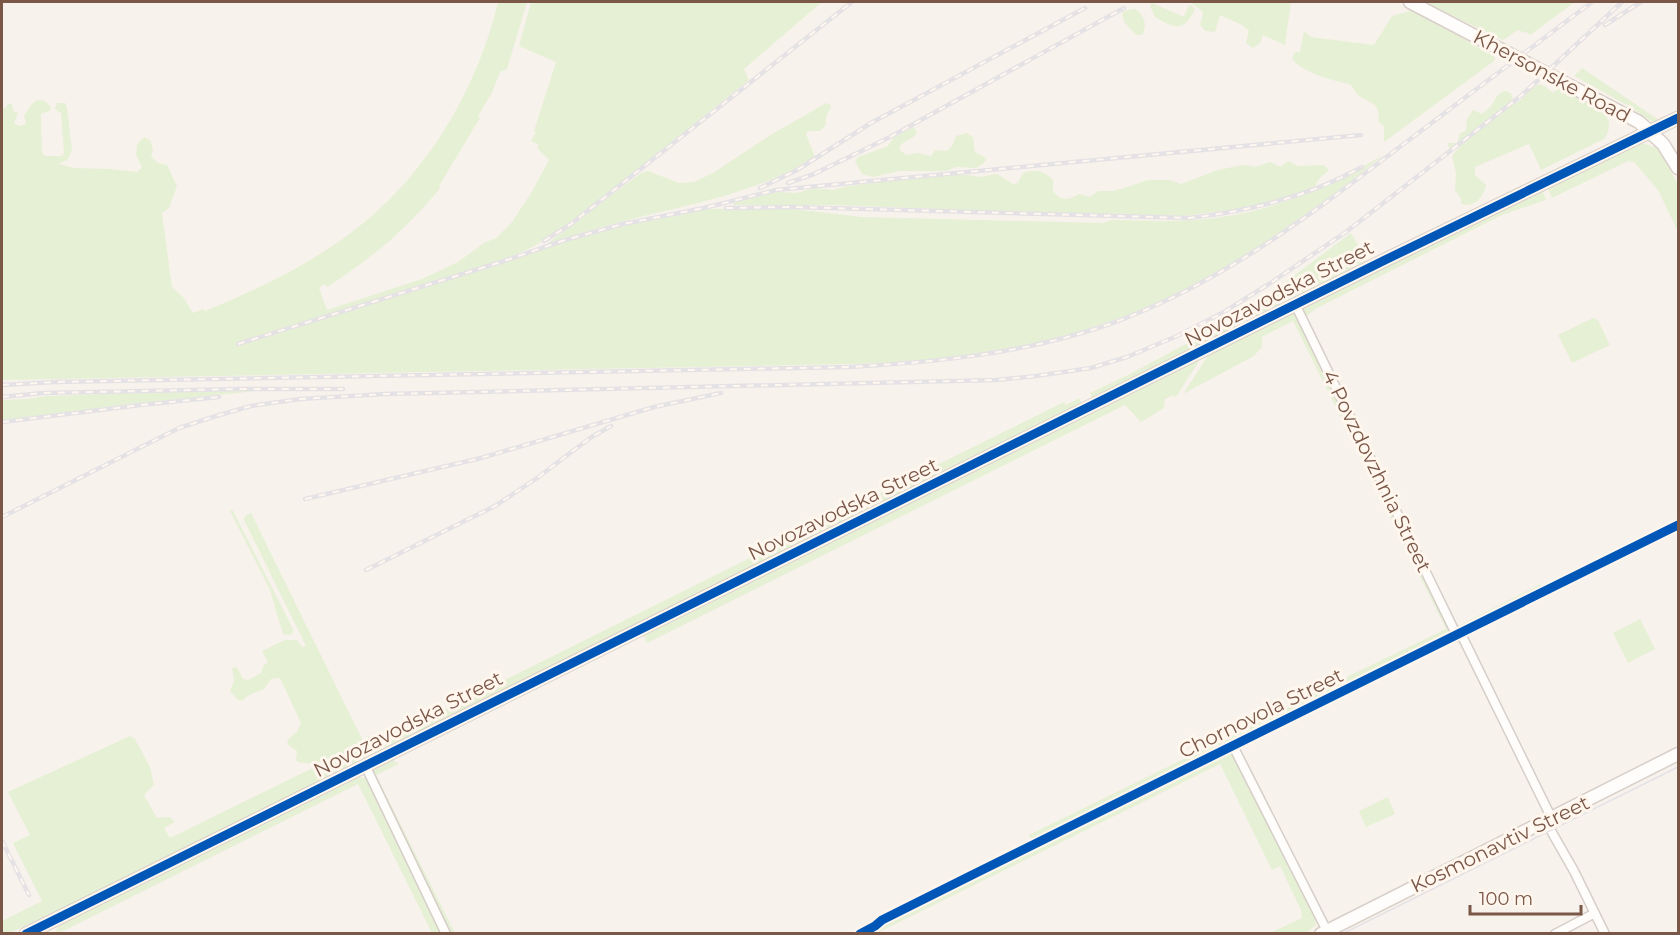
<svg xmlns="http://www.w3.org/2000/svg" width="1680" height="935" font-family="Montserrat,sans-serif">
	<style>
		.green { fill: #e6f0d5 }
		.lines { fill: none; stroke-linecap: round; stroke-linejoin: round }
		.street-casing { stroke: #d7cec8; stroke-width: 11 }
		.secondary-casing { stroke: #d9cfc9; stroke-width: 15 }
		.street { stroke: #fefdfc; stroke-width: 8 }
		.secondary { stroke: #fefdfc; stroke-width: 12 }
		.tram { stroke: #e5e2e6; stroke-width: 1.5 }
		.rail-casing { stroke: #e5e2e6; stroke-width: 4.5 }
		.rail { stroke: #fff7ee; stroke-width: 2; stroke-dasharray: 7; stroke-linecap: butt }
		.cycleway-casing { stroke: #fff7ee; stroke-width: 13 }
		.cycleway { stroke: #0057b8; stroke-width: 9 }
		.labels { text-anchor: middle; stroke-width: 6; stroke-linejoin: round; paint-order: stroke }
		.street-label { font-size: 20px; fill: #7b5748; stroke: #fff7ee }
	</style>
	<rect width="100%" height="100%" fill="#f8f2ec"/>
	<path class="green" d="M498,2H527L507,69L500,72L492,93L478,116L480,118L439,186L440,188C405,231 373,257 327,287L324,284L319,288L327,310L422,279L458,262L484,243L496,238L512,222L531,193L549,160L537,148L539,145L531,141L536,132L534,131L556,62L519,46L531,2H822L744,69L749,80L571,223L536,245L504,261L238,345L505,262L565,241L669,214L705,209H794L862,217L1103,223L1111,220C1137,220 1164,222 1190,220C1260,217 1325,190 1385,154C1325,202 1263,252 1194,286C1116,324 1033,350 947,359C915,363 883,363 851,364L2,380V109L5,108L8,104H12L13,111L18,113L14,123L20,126L26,124L24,115C28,112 29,106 33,103C40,96 50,102 51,110L41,114V116L42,152L45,156H62L64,153L61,113L56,110L55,108L57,103H65L67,107L72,150L68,159L59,164L74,168L110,169L137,172L142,167L136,155L137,144L144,137L150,140L153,150L151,156L158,163L167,165L177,186L169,208L162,213L172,287L183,297L193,313L203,309L205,311C262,288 319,260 367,220C432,166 479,83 498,2Z
		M1190,2H1291L1285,45L1263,35L1260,43L1253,48L1246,43L1249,31L1242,25L1220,15L1215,32L1205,31L1200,25L1203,12Z
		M1424,2H1575L1530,35L1527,32L1525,33L1518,30L1503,40Z
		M1152,3L1182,16H1184L1189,5H1192L1195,9C1185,32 1174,29 1155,17L1150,6Z
		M1132,9H1136C1144,16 1148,25 1142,35H1136L1124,22L1122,12Z
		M1413,10L1495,57L1494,61L1384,142V126L1379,123C1379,101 1374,106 1358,95C1355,93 1353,87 1350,84C1336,82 1298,71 1292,58L1295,52H1300L1304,31L1311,37L1374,45L1392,16Z
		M1582,68L1662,122L1657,125L1627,105L1574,76Z
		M1539,84L1546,87L1553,93L1558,88L1599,109C1611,117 1612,128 1604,139L1541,170L1529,144L1475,167V175L1486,185C1484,197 1474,208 1461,204V199L1455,190L1456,173L1452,156L1461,145L1512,104C1523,103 1528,88 1539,84Z
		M1505,91L1511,93L1513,100L1451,150L1449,148L1448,143H1457L1460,133L1466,131L1467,119L1473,110L1482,114C1484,112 1487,110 1489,108C1496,101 1495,94 1505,91Z
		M826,103L831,105C830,113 825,112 826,125L820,131H809L806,134L815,157C752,197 680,205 610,225C593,229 563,242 548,243L641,173L648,171L679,183L694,182L713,173L769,136Z
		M913,127L917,132L915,136L900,145V150L906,155L918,153L931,156L935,150L947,151L952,146L956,136L967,133L973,137L975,152L986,158L985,162L976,168L956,167L946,171H899L873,177L862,174L855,162L858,157L888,146L893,138Z
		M1640,143L1656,147L1660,151L1678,185V232L1658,190L1634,162L1628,161L1552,198L1547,187Z
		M1288,161L1298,166L1323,165L1329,170L1318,180L1314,188L1288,198L1245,208L1184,216L1090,215L835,205H733L734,202L778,192L796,193L815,188L833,190L847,186L940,175H969L979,177L997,174L1013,184L1018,183L1023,173C1036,169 1043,170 1053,180V191C1061,202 1069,200 1079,194L1090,197L1098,191H1114L1148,180H1170L1181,184L1218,170L1243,165L1256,167L1270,162L1281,167Z
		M1542,190L1546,200L1502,215L1317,308L1306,316L1458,626L1541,584V588L1459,631L1301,309Z
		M1351,233L1367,260L1216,339L1092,398L1090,393L1130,374L1210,331L1213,336Z
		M1292,313H1296L1452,633L1034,840L1032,839L1029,835L1302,701L1301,699L1446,629L1293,321L1262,337V347L1254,356L1183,394L1209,354Z
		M1593,318L1598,320L1610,345L1572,363L1558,335Z
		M1196,361H1198V363L1175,398L1174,395L1165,399L1164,408L1141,422L1125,405L647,643L643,635L645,629Z
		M241,389L257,391L141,403L2,421V400L27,399L46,396Z
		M1079,398L1082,404L366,760L362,757L357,760L358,764L350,771L10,933H2V921L42,901L13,843L30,835L8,792L130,736L135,739L150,767L154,785L144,795L157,818L170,817L175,822L164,828L170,838L321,764L320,762L311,764L298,762L296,760L297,751L287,744L289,738L297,732L301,723L280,678L271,679L264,689L249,695L242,701L237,699L230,691L234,681L232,668L237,667L243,679L248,680L261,673L264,664L268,663L262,651L285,640H297L302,647L306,646L244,520L245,516L251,513L364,743L368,736L377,737L390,733L396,734L1064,402L1066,405Z
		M232,509L293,629V632L290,635L283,634L270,590L230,511Z
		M1640,619L1655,649L1628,663L1613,633Z
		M1227,753L1236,757L1315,918L1316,925L1306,933H1270L1302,918L1301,910L1280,866L1272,870L1220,764L877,933L867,934L884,923Z
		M390,758L399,764L376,775L455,933H449L370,771L372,767Z
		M356,776L368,779L442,933H432L358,784L59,933H55L59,925Z
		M1388,797L1395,814L1366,827L1359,811Z"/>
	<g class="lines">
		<defs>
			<path id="street" d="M1296,306L1457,636
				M1461,634L1552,819
				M1233,746L1327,931
				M365,765L446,934
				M1546,822L1574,871L1605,934
				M860,934L875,926L882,920L972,875L1678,525
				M1555,934L1595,913"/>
			<path id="secondary" d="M1410,2L1639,122L1663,144L1678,168
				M26,934L1387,259L1678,118
				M1321,934L1678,754"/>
		</defs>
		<use href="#street" class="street-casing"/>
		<use href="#secondary" class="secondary-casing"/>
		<use href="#street" class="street"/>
		<use href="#secondary" class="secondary"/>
		<path class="tram" d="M1342,934L1678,767"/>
		<defs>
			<path id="rail" d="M1605,25L1641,2
				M788,183L814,174L890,137L1124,8
				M760,188L797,170L871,123L1085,8
				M726,208L793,207L1189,218C1250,211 1308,197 1362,167
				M544,241L571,224L852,2
				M238,344L504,261L565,240L623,224L704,208L776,190L1361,135
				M2,385L55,382L850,367C936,362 1021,354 1104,326C1214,288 1305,219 1397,149C1462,100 1527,51 1592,2
				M2,397L43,393L240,389H343
				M2,422L141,405L219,397
				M305,499L481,458L654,407L721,393
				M2,517L179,428L216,416L251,406L300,399L385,394L997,380L1036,376L1091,368L1127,357L1177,336L1224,312L1269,284L1346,232L1522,95L1622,2
				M366,570L495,506L537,478L590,438L611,426
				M2,841L29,895"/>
		</defs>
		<use href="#rail" class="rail-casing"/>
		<use href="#rail" class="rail"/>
		<defs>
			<path id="cycleway" d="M26,934L1387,259L1678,118
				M860,934L875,926L882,920L972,875L1678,525"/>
		</defs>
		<use href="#cycleway" class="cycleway-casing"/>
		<use href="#cycleway" class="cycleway"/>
	</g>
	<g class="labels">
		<g class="street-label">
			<text transform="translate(1552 76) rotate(28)" y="7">Khersonske Road</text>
			<text transform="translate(1279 293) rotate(-27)" y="7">Novozavodska Street</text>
			<text transform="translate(1377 471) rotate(64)" y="7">4 Povzdovzhnia Street</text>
			<text transform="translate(843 509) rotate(-26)" y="7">Novozavodska Street</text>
			<text transform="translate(1261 713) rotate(-26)" y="7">Chornovola Street</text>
			<text transform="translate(408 724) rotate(-27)" y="7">Novozavodska Street</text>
			<text transform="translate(1500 844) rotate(-26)" y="7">Kosmonavtiv Street</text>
		</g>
	</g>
	<rect width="1680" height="935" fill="none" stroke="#7b5748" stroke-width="6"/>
	<path d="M1470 905v9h111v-9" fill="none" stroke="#7b5748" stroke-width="3"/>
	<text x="1479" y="905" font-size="18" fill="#7b5748" stroke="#fff7ee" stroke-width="4.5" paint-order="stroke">100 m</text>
</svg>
